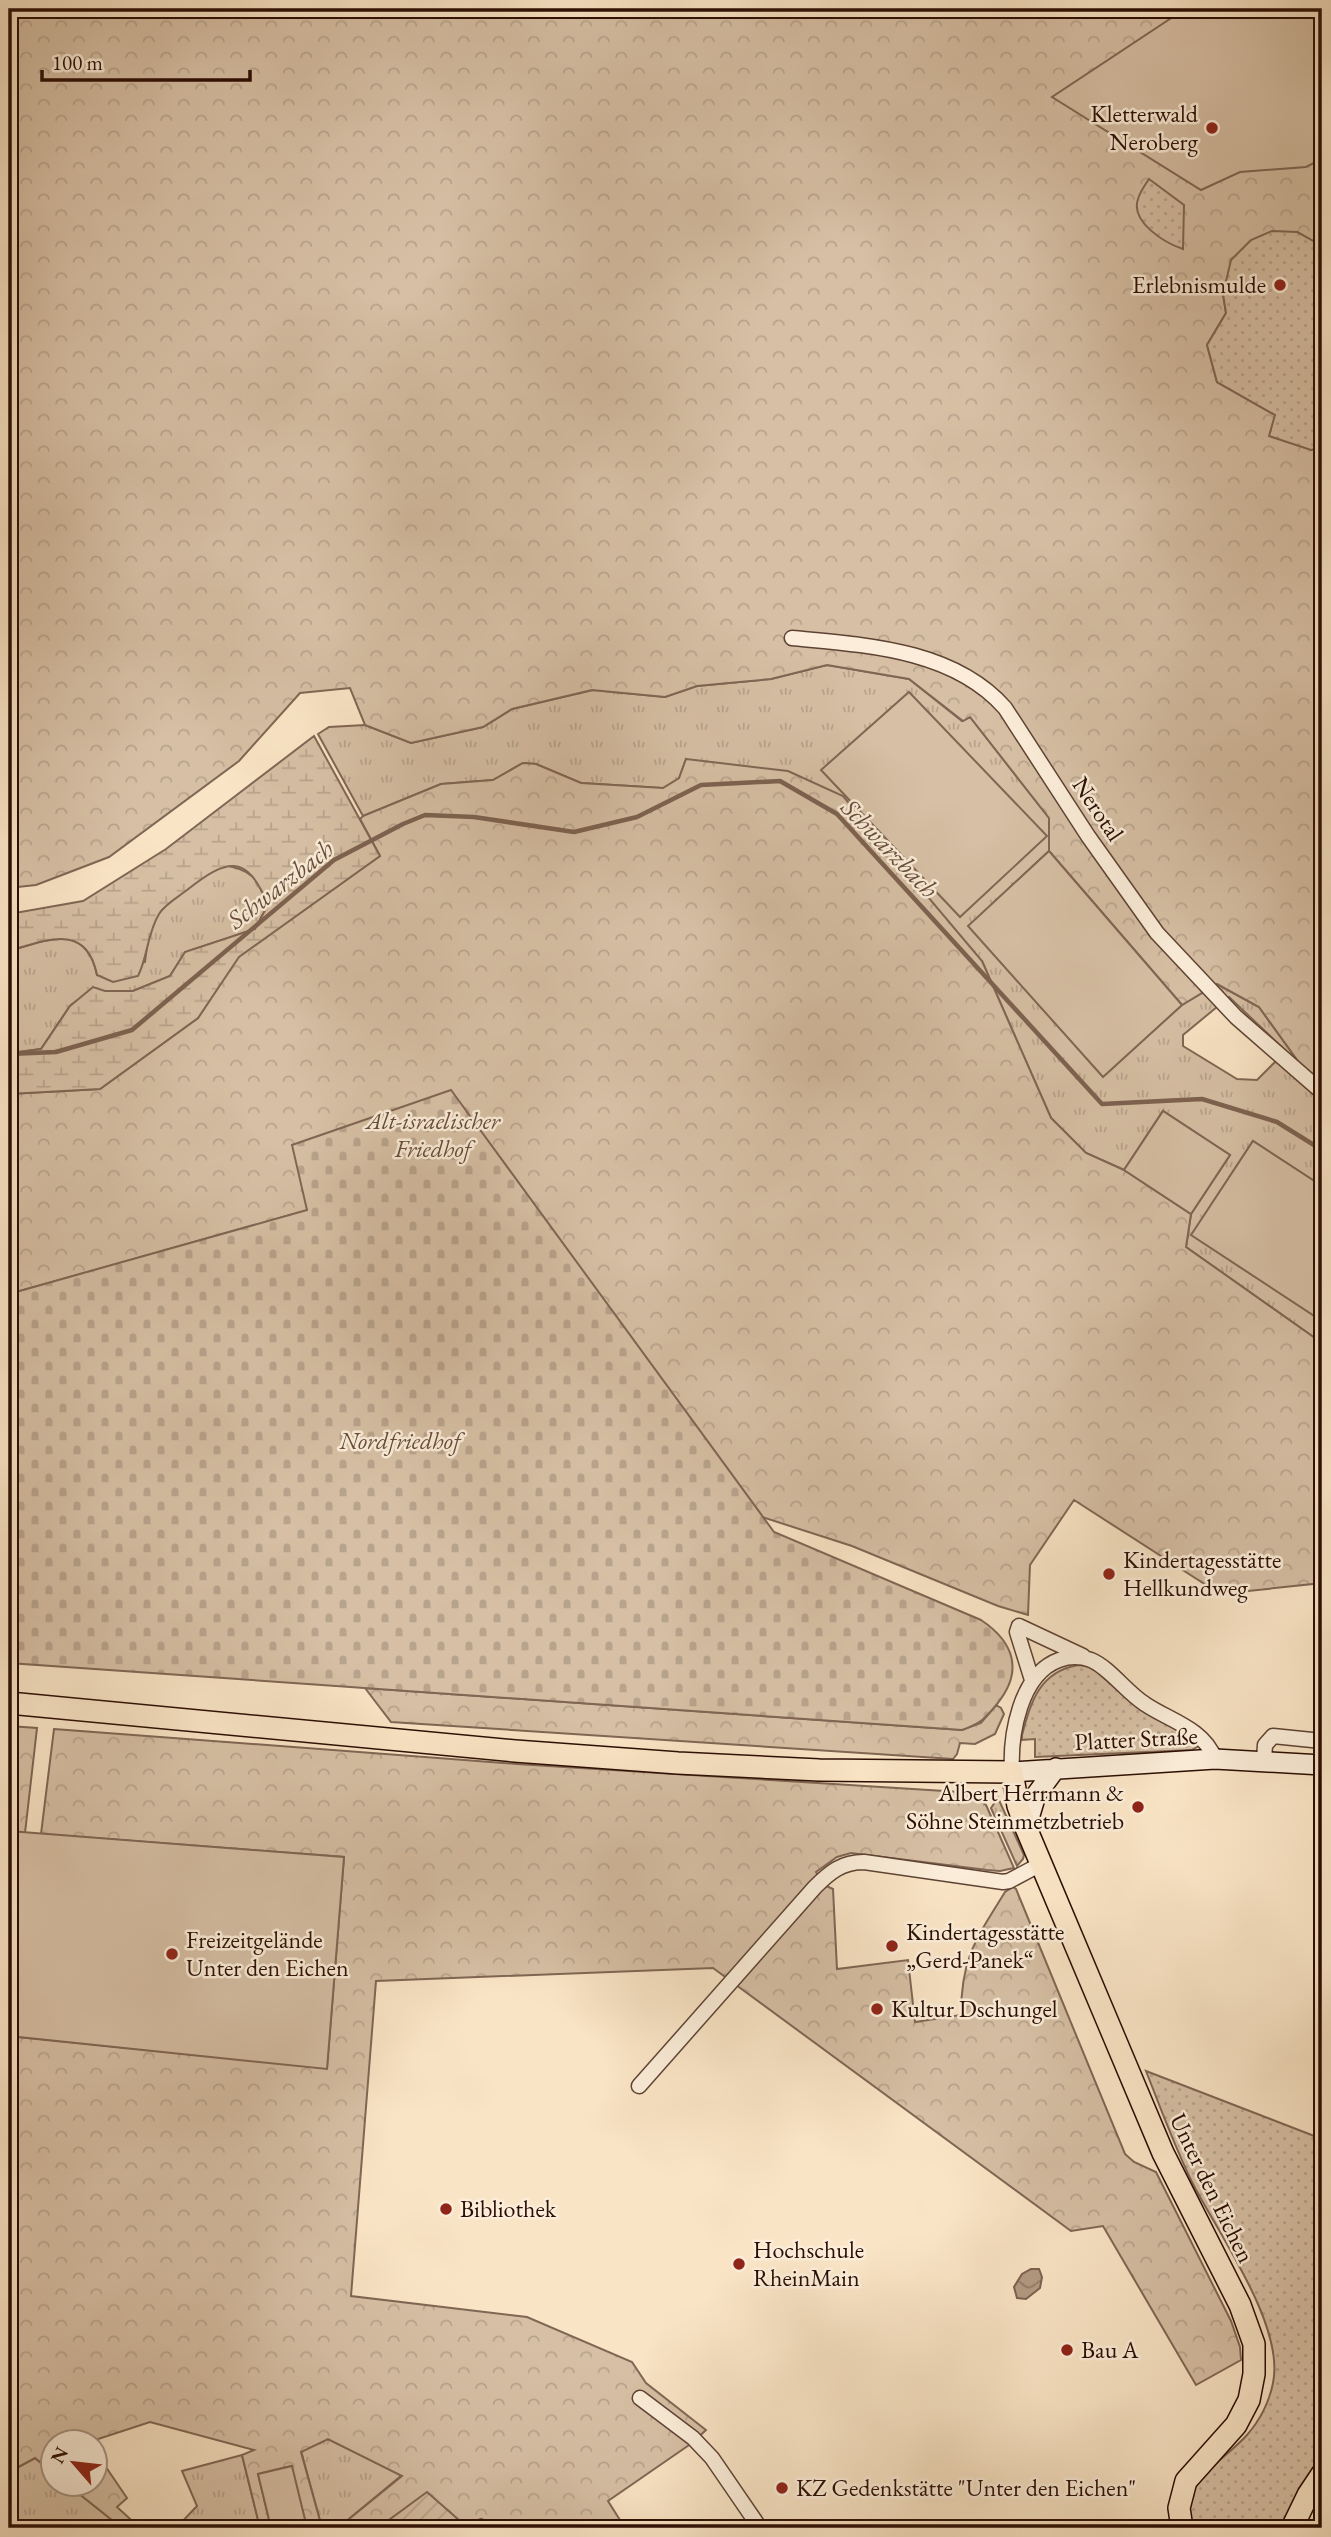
<svg xmlns="http://www.w3.org/2000/svg" width="1331" height="2537" font-family="'EB Garamond',serif">
	<style>
		.grass { fill: url(#grass-tufts); stroke: #806654; stroke-width: 2; fill-rule: evenodd }
		.forest { fill: url(#forest-crowns); stroke: #806654; stroke-width: 2 }
		.wetland { fill: url(#wetland-marsh); stroke: #806654; stroke-width: 2 }
		.cemetery { fill: url(#cemetery-stones); stroke: #806654; stroke-width: 2 }
		.park { fill: url(#park-dots); stroke: #806654; stroke-width: 2 }
		.garden { fill: url(#garden-furrows); stroke: #806654; stroke-width: 2 }
		.pitch { fill: #d6bfa4; stroke: #806654; stroke-width: 2 }
		.water { fill: url(#water-waves); stroke: #7d6250; stroke-width: 2 }
		.lines { fill: none; stroke-linecap: round; stroke-linejoin: round }
		.stream { stroke: #7d6250; stroke-width: 4.5 }
		.minor-casing { stroke: #5e4334; stroke-width: 17 }
		.secondary-casing { stroke: #2b0d03; stroke-width: 22 }
		.primary-casing { stroke: #2b0d03; stroke-width: 24 }
		.minor { stroke: #fbedd9; stroke-width: 14 }
		.secondary { stroke: #fbedd9; stroke-width: 19 }
		.primary { stroke: #f9e4c5; stroke-width: 21 }
		.poi-dot { fill: #8f2418; stroke: #fbedd9; stroke-width: 2.5 }
		.labels { text-anchor: middle; stroke-width: 5; stroke-linejoin: round; paint-order: stroke }
		.poi-label { font-size: 24px; fill: #2b0d03; stroke: #fbedd9; text-anchor: start }
		.street-label { font-size: 24px; fill: #2b0d03; stroke: #fbedd9 }
		.park-label { font-size: 24px; font-style: italic; fill: #674b3b; stroke: #fbedd9 }
		.water-label { font-size: 26px; font-style: italic; fill: #684d3d; stroke: #fbedd9 }
	</style>
	<defs>
		<pattern id="grass-tufts" width="24" height="20" patternUnits="userSpaceOnUse" patternTransform="scale(1.75)"><rect width="24" height="20" fill="#d6bfa4"/><path d="M3 7l-1-3M5 7V3M7 7l1-3M15 17l-1-3M17 17v-4M19 17l1-3" fill="none" stroke="#b8a38c"/></pattern>
		<pattern id="forest-crowns" width="20" height="18" patternUnits="userSpaceOnUse" patternTransform="scale(1.75)"><rect width="20" height="18" fill="#d6bfa4"/><path d="M2 6a3 3 0 1 1 6 0M12 15a3 3 0 1 1 6 0" fill="none" stroke="#b8a38c"/></pattern>
		<pattern id="wetland-marsh" width="20" height="14" patternUnits="userSpaceOnUse" patternTransform="scale(1.75)"><rect width="20" height="14" fill="#d6bfa4"/><path d="M1 5h8M5 5V1M11 12h8M15 12V8" fill="none" stroke="#b8a38c"/></pattern>
		<pattern id="cemetery-stones" width="16" height="16" patternUnits="userSpaceOnUse" patternTransform="scale(1.75)"><rect width="16" height="16" fill="#d6bfa4"/><path d="M2 7V4a2 2 0 0 1 4 0v3zM10 15v-3a2 2 0 0 1 4 0v3z" fill="#b8a38c"/></pattern>
		<pattern id="park-dots" width="8" height="8" patternUnits="userSpaceOnUse" patternTransform="scale(1.75)"><rect width="8" height="8" fill="#d6bfa4"/><path d="M2 2h.1M6 6h.1" fill="none" stroke="#b8a38c" stroke-width="1.8" stroke-linecap="round"/></pattern>
		<pattern id="garden-furrows" width="10" height="10" patternUnits="userSpaceOnUse" patternTransform="scale(1.75)"><rect width="10" height="10" fill="#d6bfa4"/><path d="M-1 1l2-2M0 10L10 0M9 11l2-2" fill="none" stroke="#b8a38c"/></pattern>
		<pattern id="water-waves" width="16" height="10" patternUnits="userSpaceOnUse" patternTransform="scale(1.75)"><rect width="16" height="10" fill="#b39b83"/><path d="M0 5q4-4 8 0t8 0" fill="none" stroke="#927d69"/></pattern>
	</defs>
	<rect width="100%" height="100%" fill="#f9e4c5"/>
	<filter id="stains"><feTurbulence type="fractalNoise" baseFrequency=".00286" numOctaves="4"/><feColorMatrix values="0 0 0 0 .2 0 0 0 0 .09 0 0 0 0 .02 0 0 0 .5 -.17"/></filter>
	<radialGradient id="worn" r=".72"><stop offset=".6" stop-color="#630" stop-opacity="0"/><stop offset="1" stop-color="#630" stop-opacity=".3"/></radialGradient>
	<path class="grass" d="M827,665L909,679L962,721L970,717L1049,818V851L969,926L1103,1076L1182,1005L1217,984L1259,1007L1303,1068L1322,1083V1186L1253,1141L1192,1235L1322,1321V1343L1186,1247L1191,1214L1230,1155L1163,1111L1124,1170L1086,1153L1051,1118L982,961L686,759L679,779L663,788L581,783L536,764L523,763L493,780L441,784L363,816L318,734L329,727L365,725L411,743L483,727L512,709L593,690L665,697L697,686L771,679ZM1229,997L1286,1051L1257,1080L1237,1079L1183,1046V1035Z
		M222,865C252,869 257,878 268,905L255,929L185,952L170,976L133,991H105L81,998L70,1006L41,1049L18,1052L9,1044V951C47,940 86,922 97,975L145,962C147,945 149,928 159,913C169,898 206,876 222,865Z
		M998,1798L1024,1855L1023,1859L1017,1866L991,1808Z
		M328,2439L402,2475L338,2528H322L301,2451Z
		M242,2455L260,2528L177,2527L197,2506L182,2471Z
		M35,2458L52,2472V2484L68,2485L122,2528H9V2472Z"/>
	<path class="forest" d="M9,9H1322V246L1297,232L1223,294L1226,313L1207,345L1217,382L1275,415L1311,450L1322,447V1083L1303,1068L1259,1007L1217,984L1182,1005L1049,851V818L970,717L963,721L909,679L827,665L771,679L697,686L665,697L592,690L512,709L483,727L411,743L365,725L350,688L300,693L239,761L109,857L36,885L9,888Z
		M686,759L788,771L843,796L982,961L1051,1118L1086,1153L1124,1170L1191,1214L1186,1247L1322,1343V1583L1220,1594L1074,1500L1030,1565L1028,1615L998,1606L852,1546L762,1517L451,1091L308,1210L9,1294V1094L100,1089L198,1018L238,957L380,856L360,819L363,816L441,784L493,780L523,763L536,764L581,783L663,788L679,778Z
		M365,1688L962,1730L981,1723L996,1705L1001,1708L1004,1714L995,1734L975,1744L960,1743L957,1754L953,1759L391,1722Z
		M9,1726L37,1728L25,1833L9,1831Z
		M54,1729L517,1764L976,1793L982,1802L986,1805L1014,1868L1000,1871L987,1870L851,1853L837,1857L816,1872L824,1885L833,1889L837,1969L908,1960L915,2022L961,2015C961,1958 976,1939 1005,1892L1013,1887L1016,1889L1125,2154L1134,2162L1156,2172L1231,2321L1240,2347L1241,2360L1196,2385L1103,2226L1071,2231L713,1968L376,1981L351,2296L527,2317L632,2362L646,2383L706,2430L692,2443L608,2501L625,2528H468L427,2493L378,2528H338L402,2476L328,2439L301,2452L322,2528H307L291,2466L258,2474L271,2528H260L242,2455L254,2450L150,2422L89,2442H52V2472L35,2458L9,2472V2036L327,2068L344,1857L41,1834Z
		M95,2451L127,2498L117,2507L140,2528H122L68,2485L94,2484Z"/>
	<path class="wetland" d="M314,736L380,856L239,957L198,1018L100,1089L9,1094V1044L19,1052L41,1049L70,1006L93,987L105,991H133L170,976L185,952L255,929L268,905C247,853 227,858 187,890C178,897 164,905 159,914C147,934 148,956 138,976L113,982L97,975C87,922 46,940 9,951V914L83,901L166,849Z"/>
	<path class="cemetery" d="M451,1090L774,1532L981,1620C1014,1642 1024,1671 997,1704C985,1719 981,1723 962,1730L9,1663V1294L307,1210L292,1145Z"/>
	<path class="park" d="M1149,179L1184,205L1183,249C1165,243 1130,222 1138,199C1140,192 1145,185 1149,179Z
		M1272,231L1297,232L1322,246V447L1311,450L1269,436L1275,415L1217,382L1207,345L1226,313L1223,294L1231,260L1251,240Z
		M1078,1665L1087,1666L1097,1672L1133,1704L1186,1733L1197,1747L1192,1750L1035,1757V1739L1022,1740V1735C1031,1702 1039,1672 1078,1665Z
		M1146,2071L1322,2139V2456L1300,2487L1282,2528H1192C1176,2483 1222,2463 1247,2435C1260,2420 1269,2403 1273,2383C1285,2326 1219,2235 1193,2184C1175,2148 1161,2109 1146,2071Z"/>
	<path class="garden" d="M427,2492L468,2528H378Z"/>
	<path class="pitch" d="M1185,9H1322V159L1306,167L1240,172L1201,190L1052,97Z
		M909,692L1047,836L960,917L821,770Z
		M1049,851L1182,1005L1103,1077L968,926Z
		M1163,1111L1230,1155L1191,1214L1124,1170Z
		M1253,1141L1322,1186V1321L1191,1235Z
		M9,1831L344,1857L327,2069L9,2036Z
		M292,2466L307,2528H271L258,2474Z"/>
	<path class="water" d="M1031,2269H1039L1042,2277L1040,2288L1026,2299L1017,2298L1014,2287L1022,2274Z"/>
	<g class="lines">
		<path class="stream" d="M9,1054L56,1052L132,1030L334,860L403,824L425,815L474,817L574,832L637,817L701,785L780,781L837,814L1102,1104L1202,1099L1277,1122L1322,1150
			M463,2528L481,2520L497,2528"/>
		<defs>
			<path id="minor" d="M792,638C865,645 953,649 1005,708L1088,836L1157,933L1236,1017L1322,1092
				M1032,1680L1017,1632L1019,1626L1083,1656
				M1264,1760L1265,1745L1273,1736L1322,1741
				M1012,1772C1010,1735 1020,1674 1059,1660C1070,1656 1080,1656 1091,1660C1110,1668 1126,1692 1145,1704C1170,1721 1203,1728 1215,1759
				M639,2086L815,1887C830,1872 842,1862 864,1862L1003,1882L1009,1881L1041,1864
				M640,2398L693,2438L712,2458L760,2528"/>
			<path id="secondary" d="M1012,1772L1215,1759L1322,1765
				M1026,1828L1036,1795L1056,1768"/>
			<path id="primary" d="M9,1703L515,1751L678,1763L819,1770L1012,1772L1018,1806L1026,1828L1163,2153L1240,2305L1254,2344V2374L1249,2400L1236,2425L1186,2481L1179,2508L1182,2528
				M1292,2528L1308,2495L1322,2474"/>
		</defs>
		<use href="#minor" class="minor-casing"/>
		<use href="#secondary" class="secondary-casing"/>
		<use href="#primary" class="primary-casing"/>
		<use href="#minor" class="minor"/>
		<use href="#secondary" class="secondary"/>
		<use href="#primary" class="primary"/>
	</g>
	<g class="poi-dot">
		<circle cx="1212" cy="128" r="7"/>
		<circle cx="1280" cy="285" r="7"/>
		<circle cx="1109" cy="1574" r="7"/>
		<circle cx="1138" cy="1807" r="7"/>
		<circle cx="892" cy="1946" r="7"/>
		<circle cx="172" cy="1954" r="7"/>
		<circle cx="877" cy="2009" r="7"/>
		<circle cx="446" cy="2209" r="7"/>
		<circle cx="739" cy="2264" r="7"/>
		<circle cx="1067" cy="2350" r="7"/>
		<circle cx="782" cy="2488" r="7"/>
	</g>
	<g class="labels">
		<g class="poi-label">
			<text x="1198" y="122" text-anchor="end">Kletterwald<tspan x="1198" dy="28">Neroberg</tspan></text>
			<text x="1266" y="293" text-anchor="end">Erlebnismulde</text>
			<text x="1123" y="1568">Kindertagesstätte<tspan x="1123" dy="28">Hellkundweg</tspan></text>
			<text x="1124" y="1801" text-anchor="end">Albert Herrmann &amp;<tspan x="1124" dy="28">Söhne Steinmetzbetrieb</tspan></text>
			<text x="906" y="1940">Kindertagesstätte<tspan x="906" dy="28">„Gerd-Panek“</tspan></text>
			<text x="186" y="1948">Freizeitgelände<tspan x="186" dy="28">Unter den Eichen</tspan></text>
			<text x="891" y="2017">Kultur Dschungel</text>
			<text x="460" y="2217">Bibliothek</text>
			<text x="753" y="2258">Hochschule<tspan x="753" dy="28">RheinMain</tspan></text>
			<text x="1081" y="2358">Bau A</text>
			<text x="796" y="2496">KZ Gedenkstätte "Unter den Eichen"</text>
		</g>
		<g class="street-label">
			<text transform="translate(1098 809) rotate(56)" y="8">Nerotal</text>
			<text transform="translate(1136 1739) rotate(-3)" y="8">Platter Straße</text>
			<text transform="translate(1212 2188) rotate(64)" y="8">Unter den Eichen</text>
		</g>
		<g class="park-label">
			<text x="433" y="1129">Alt-israelischer<tspan x="433" dy="28">Friedhof</tspan></text>
			<text x="400" y="1449">Nordfriedhof</text>
		</g>
		<g class="water-label">
			<text transform="translate(890 848) rotate(46)" y="9">Schwarzbach</text>
			<text transform="translate(280 884) rotate(-38)" y="9">Schwarzbach</text>
		</g>
	</g>
	<rect width="1331" height="2537" fill="none" stroke="#f9e4c5" stroke-width="35"/>
	<rect x="10" y="10" width="1310" height="2516" fill="none" stroke="#2b0d03" stroke-width="3.5"/>
	<rect x="18" y="18" width="1296" height="2502" fill="none" stroke="#2b0d03" stroke-width="2"/>
	<g transform="translate(74 2463) rotate(298)"><circle r="33" fill="#fbedd9" stroke="#a89383" stroke-width="2"/>
	<path d="M0-5L12 26L0 18L-12 26Z" fill="#8f2418"/>
	<text y="-10" font-size="19" font-weight="bold" text-anchor="middle" fill="#2b0d03">N</text>
	</g>
	<path d="M42 70v10h208v-10" fill="none" stroke="#2b0d03" stroke-width="3.5"/>
	<text x="52" y="70" font-size="21" fill="#2b0d03" stroke="#fbedd9" stroke-width="5" paint-order="stroke">100 m</text>
	<rect width="100%" height="100%" filter="url(#stains)"/>
	<rect width="100%" height="100%" fill="url(#worn)"/>
</svg>
